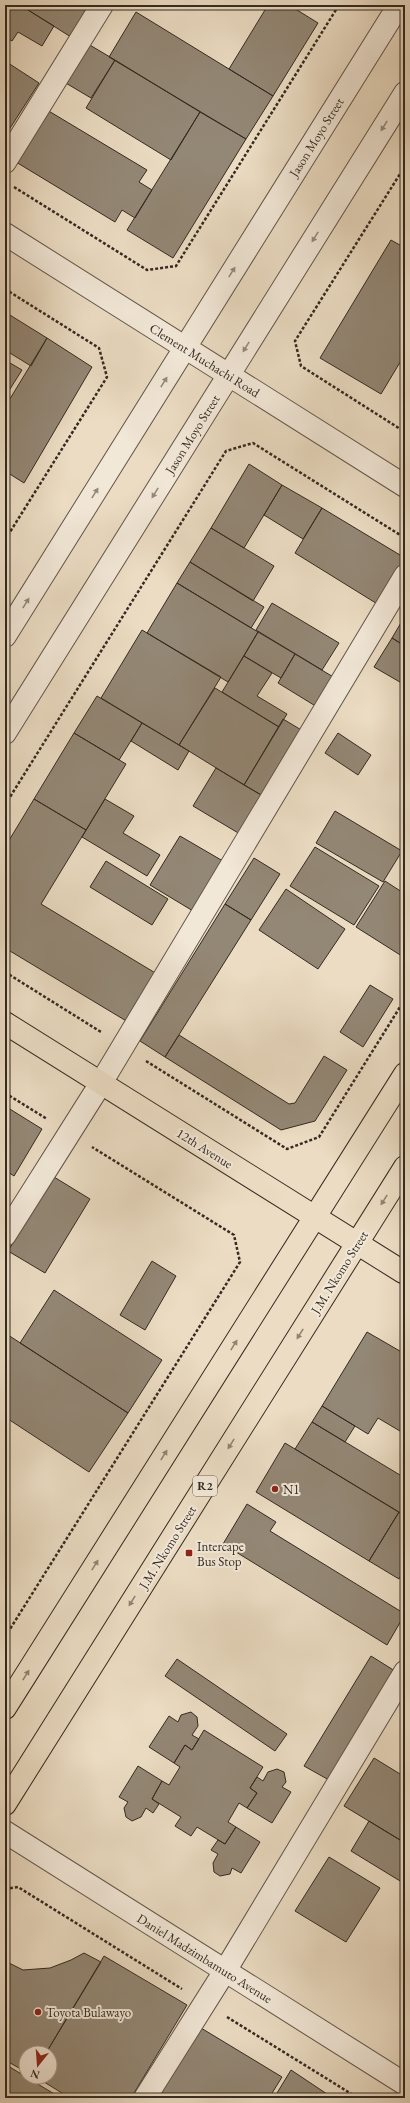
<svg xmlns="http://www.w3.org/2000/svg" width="410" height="2103" font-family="'EB Garamond',serif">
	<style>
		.building { fill: #938775; stroke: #342a21 }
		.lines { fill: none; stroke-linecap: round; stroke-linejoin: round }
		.minor-casing { stroke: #62564a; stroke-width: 24 }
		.major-casing { stroke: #342a21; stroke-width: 24 }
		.highway-casing { stroke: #342a21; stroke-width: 24 }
		.path { stroke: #342a21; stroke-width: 2.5; stroke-dasharray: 3 2; stroke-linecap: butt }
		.minor { stroke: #f2e8d8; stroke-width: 22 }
		.major { stroke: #ebdcc3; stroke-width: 22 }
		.highway { stroke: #ebdcc3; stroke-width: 22 }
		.oneway { fill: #93897c }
		.oneway2 { fill: #908372 }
		.poi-dot { fill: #8f2418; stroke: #f2e8d8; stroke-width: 1.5 }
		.labels { text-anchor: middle; stroke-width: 4; stroke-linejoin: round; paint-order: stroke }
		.shield { fill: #f2e8d8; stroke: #6d6358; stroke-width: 1 }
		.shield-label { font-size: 12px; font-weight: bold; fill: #342a21 }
		.street-label { font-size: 13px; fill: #342a21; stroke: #f2e8d8 }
		.poi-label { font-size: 13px; fill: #342a21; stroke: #f2e8d8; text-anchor: start }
	</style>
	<rect width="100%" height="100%" fill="#ebdcc3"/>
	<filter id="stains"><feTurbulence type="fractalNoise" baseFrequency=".005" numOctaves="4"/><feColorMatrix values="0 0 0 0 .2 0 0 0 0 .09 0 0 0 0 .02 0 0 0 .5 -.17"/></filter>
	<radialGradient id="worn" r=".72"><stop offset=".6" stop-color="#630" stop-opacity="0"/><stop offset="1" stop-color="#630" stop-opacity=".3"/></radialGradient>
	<path class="building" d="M5,5H20L54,26L42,46L18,32L12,41L5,37Z
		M20,5H91L71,37Z
		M268,5H289L318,23L273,96L229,69Z
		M136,12L273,96L246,139L109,57Z
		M83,41L115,60L91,98L59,79Z
		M115,60L200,112L171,160L86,108Z
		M5,61L39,83L5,136Z
		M42,107L147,170L139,182L152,190L135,218L122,210L115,222L11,159Z
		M200,112L246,139L173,258L127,230Z
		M391,240L405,248V354L381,394L320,358Z
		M5,312L47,338L31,366L5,350Z
		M47,338L92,367L24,483L5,471V407Z
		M5,360L22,370L5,397Z
		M249,464L282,485L244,548L211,528Z
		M282,485L322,508L303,539L264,515Z
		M322,508L405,558V562L379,605L295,553Z
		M211,528L274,566L253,601L190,562Z
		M190,562L264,607L251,628L177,583Z
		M177,583L258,632L228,682L147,633Z
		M272,603L339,643L322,670L256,630Z
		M405,616V646L392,638Z
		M142,630L221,677L179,745L101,698Z
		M258,632L295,654L281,678L244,656Z
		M392,638L405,646V685L374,667Z
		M295,654L340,681L322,710L278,683Z
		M244,656L272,673L257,696L287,714L279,727L222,692Z
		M215,688L279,727L244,785L179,745Z
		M97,696L142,723L119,760L74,733Z
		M283,719L308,734L268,799L244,785Z
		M142,723L189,751L178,770L131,741Z
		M74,733L126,764L86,830L34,799Z
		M338,733L371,755L358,775L325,753Z
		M216,768L268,799L245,837L193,806Z
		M34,799L86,830L41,904L157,974L128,1022L5,948V847Z
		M105,799L134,816L123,833L160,855L147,876L82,837Z
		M335,811L402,851L383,882L316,843Z
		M180,836L228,864L198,914L150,885Z
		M315,847L379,886L354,925L290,886Z
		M254,858L280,874L251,920L225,904Z
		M106,861L168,899L152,925L90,887Z
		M385,881L405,894V958L356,927Z
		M286,889L345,929L318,969L259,930Z
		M225,904L251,920L165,1057L140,1041Z
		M370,985L393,999L363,1047L340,1032Z
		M179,1035L289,1104L295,1103L324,1056L347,1070L315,1121L281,1130L165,1057Z
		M5,1106L42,1129L14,1176L5,1170Z
		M54,1177L90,1199L45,1273L8,1251Z
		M152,1261L176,1276L145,1330L120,1315Z
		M54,1290L162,1360L128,1413L20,1343Z
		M367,1332L405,1354V1434L378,1418L368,1434L322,1406Z
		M5,1333L128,1413L89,1472L5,1417Z
		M322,1406L355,1426L345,1442L312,1422Z
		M312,1422L405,1478V1516L295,1449Z
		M285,1443L399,1512L369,1561L256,1492Z
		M247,1504L276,1522L270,1531L405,1614L387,1645L223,1544Z
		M399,1512L405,1516V1568L399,1579L369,1561Z
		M371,1656L395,1671L329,1780L304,1766Z
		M177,1659L287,1734L275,1751L165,1676Z
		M405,1693V1705L399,1702Z
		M191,1712L197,1717L198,1726L192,1735L199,1739L192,1750L185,1745L174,1763L149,1747L169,1716L178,1722L181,1715Z
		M204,1730L263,1767L250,1788L257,1793L247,1808L239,1803L228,1822L236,1827L225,1844L197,1827L191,1836L175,1826L181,1817L152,1799L162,1781L169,1785L180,1767L174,1763L185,1745L192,1750Z
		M374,1758L405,1777V1843L344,1806Z
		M138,1766L162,1781L152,1799L159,1804L153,1813L146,1808L141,1817L132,1821L126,1817L124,1808L128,1802L119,1797Z
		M277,1769L284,1772L286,1782L282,1787L291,1792L272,1823L247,1808L257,1793L250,1788L257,1777L263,1781L268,1772Z
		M369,1821L405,1843V1884L351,1851Z
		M236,1827L260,1842L241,1873L232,1868L230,1874L220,1876L214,1872L213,1863L218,1854L211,1850L218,1840L225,1844Z
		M329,1857L380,1888L346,1942L295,1911Z
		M84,1953L101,1962L46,2053H26V2072L5,2060V1961L23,1970L50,1968L71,1960Z
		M104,1956L187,2005L131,2098H70L36,2077H50V2053H46Z
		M201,2028L282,2077L269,2098H158Z
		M5,2064L26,2077L61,2098H5Z
		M291,2070L333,2098H274Z"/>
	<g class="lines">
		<defs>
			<path id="minor" d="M5,162L102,5
				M5,234L405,486
				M5,636L399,5
				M5,733L405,93
				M5,1235L101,1083L405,576
				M5,1832L405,2084
				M145,2098L228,1966L405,1672"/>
			<path id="major" d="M5,1023L403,1272"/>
			<path id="highway" d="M5,1708L405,1074
				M5,1804L405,1167"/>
		</defs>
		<use href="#minor" class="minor-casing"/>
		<use href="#major" class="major-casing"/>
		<use href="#highway" class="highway-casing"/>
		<path class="path" d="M405,166L295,341L301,366L405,432
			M14,187L147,270L176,266L339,5
			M5,289L99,348L107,377L5,540
			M5,805L226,451L253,443L405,538
			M5,972L101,1032
			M146,1061L287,1149L319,1137L405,999
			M5,1093L47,1119
			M5,1637L240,1262L234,1235L92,1147
			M5,1889L18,1887L182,1989
			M227,2017L358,2098"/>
		<use href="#minor" class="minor"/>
		<use href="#major" class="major"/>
		<use href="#highway" class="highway"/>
	</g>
	<defs><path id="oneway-solid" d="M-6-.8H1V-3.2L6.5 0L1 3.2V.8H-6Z"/></defs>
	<g class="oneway">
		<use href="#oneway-solid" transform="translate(384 126) rotate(122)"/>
		<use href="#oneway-solid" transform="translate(315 237) rotate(122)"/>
		<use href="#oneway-solid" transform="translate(232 272) rotate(-58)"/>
		<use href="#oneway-solid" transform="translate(246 347) rotate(122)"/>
		<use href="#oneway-solid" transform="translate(164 382) rotate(-58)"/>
		<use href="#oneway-solid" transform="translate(95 493) rotate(-58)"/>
		<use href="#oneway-solid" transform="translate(155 493) rotate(122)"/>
		<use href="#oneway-solid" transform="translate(26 603) rotate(-58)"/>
	</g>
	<g class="oneway2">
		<use href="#oneway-solid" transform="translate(384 1200) rotate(122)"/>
		<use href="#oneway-solid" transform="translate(300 1334) rotate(122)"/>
		<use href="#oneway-solid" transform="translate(234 1345) rotate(-58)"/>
		<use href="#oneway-solid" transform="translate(231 1444) rotate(122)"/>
		<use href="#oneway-solid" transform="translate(164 1455) rotate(-58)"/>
		<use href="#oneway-solid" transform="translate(95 1565) rotate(-58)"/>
		<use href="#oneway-solid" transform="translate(132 1601) rotate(122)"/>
		<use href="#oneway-solid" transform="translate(26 1675) rotate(-58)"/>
	</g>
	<g class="poi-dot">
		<circle cx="275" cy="1489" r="4"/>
		<rect x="185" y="1549" width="8" height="8" rx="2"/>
		<circle cx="38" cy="2012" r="4"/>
	</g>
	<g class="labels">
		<rect class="shield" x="193" y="1476" width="24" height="20" rx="3"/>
		<g class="shield-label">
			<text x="205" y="1490">R2</text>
		</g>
		<g class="street-label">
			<text transform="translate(316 137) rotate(-58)" y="5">Jason Moyo Street</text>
			<text transform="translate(205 360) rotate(32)" y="5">Clement Muchachi Road</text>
			<text transform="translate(192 434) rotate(-58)" y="5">Jason Moyo Street</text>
			<text transform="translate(205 1148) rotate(32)" y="5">12th Avenue</text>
			<text transform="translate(339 1272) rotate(-58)" y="5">J.M. Nkomo Street</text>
			<text transform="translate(167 1547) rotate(-58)" y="5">J.M. Nkomo Street</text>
			<text transform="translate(205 1958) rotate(32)" y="5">Daniel Madzimbamuto Avenue</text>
		</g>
		<g class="poi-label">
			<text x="283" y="1494">N1</text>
			<text x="197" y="1551">Intercape<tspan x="197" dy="15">Bus Stop</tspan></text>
			<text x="46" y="2017">Toyota Bulawayo</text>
		</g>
	</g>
	<rect width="410" height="2103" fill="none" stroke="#ebdcc3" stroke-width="20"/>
	<rect x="6" y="6" width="398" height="2091" fill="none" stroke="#342a21" stroke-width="2"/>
	<rect x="10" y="10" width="390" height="2083" fill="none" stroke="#342a21"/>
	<g transform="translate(38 2065) rotate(197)"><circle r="19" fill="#f2e8d8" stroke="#a69c8f"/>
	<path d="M0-3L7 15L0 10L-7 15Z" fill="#8f2418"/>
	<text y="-6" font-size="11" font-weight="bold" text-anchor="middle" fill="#342a21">N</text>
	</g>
	<rect width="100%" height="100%" filter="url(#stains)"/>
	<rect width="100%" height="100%" fill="url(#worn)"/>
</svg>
